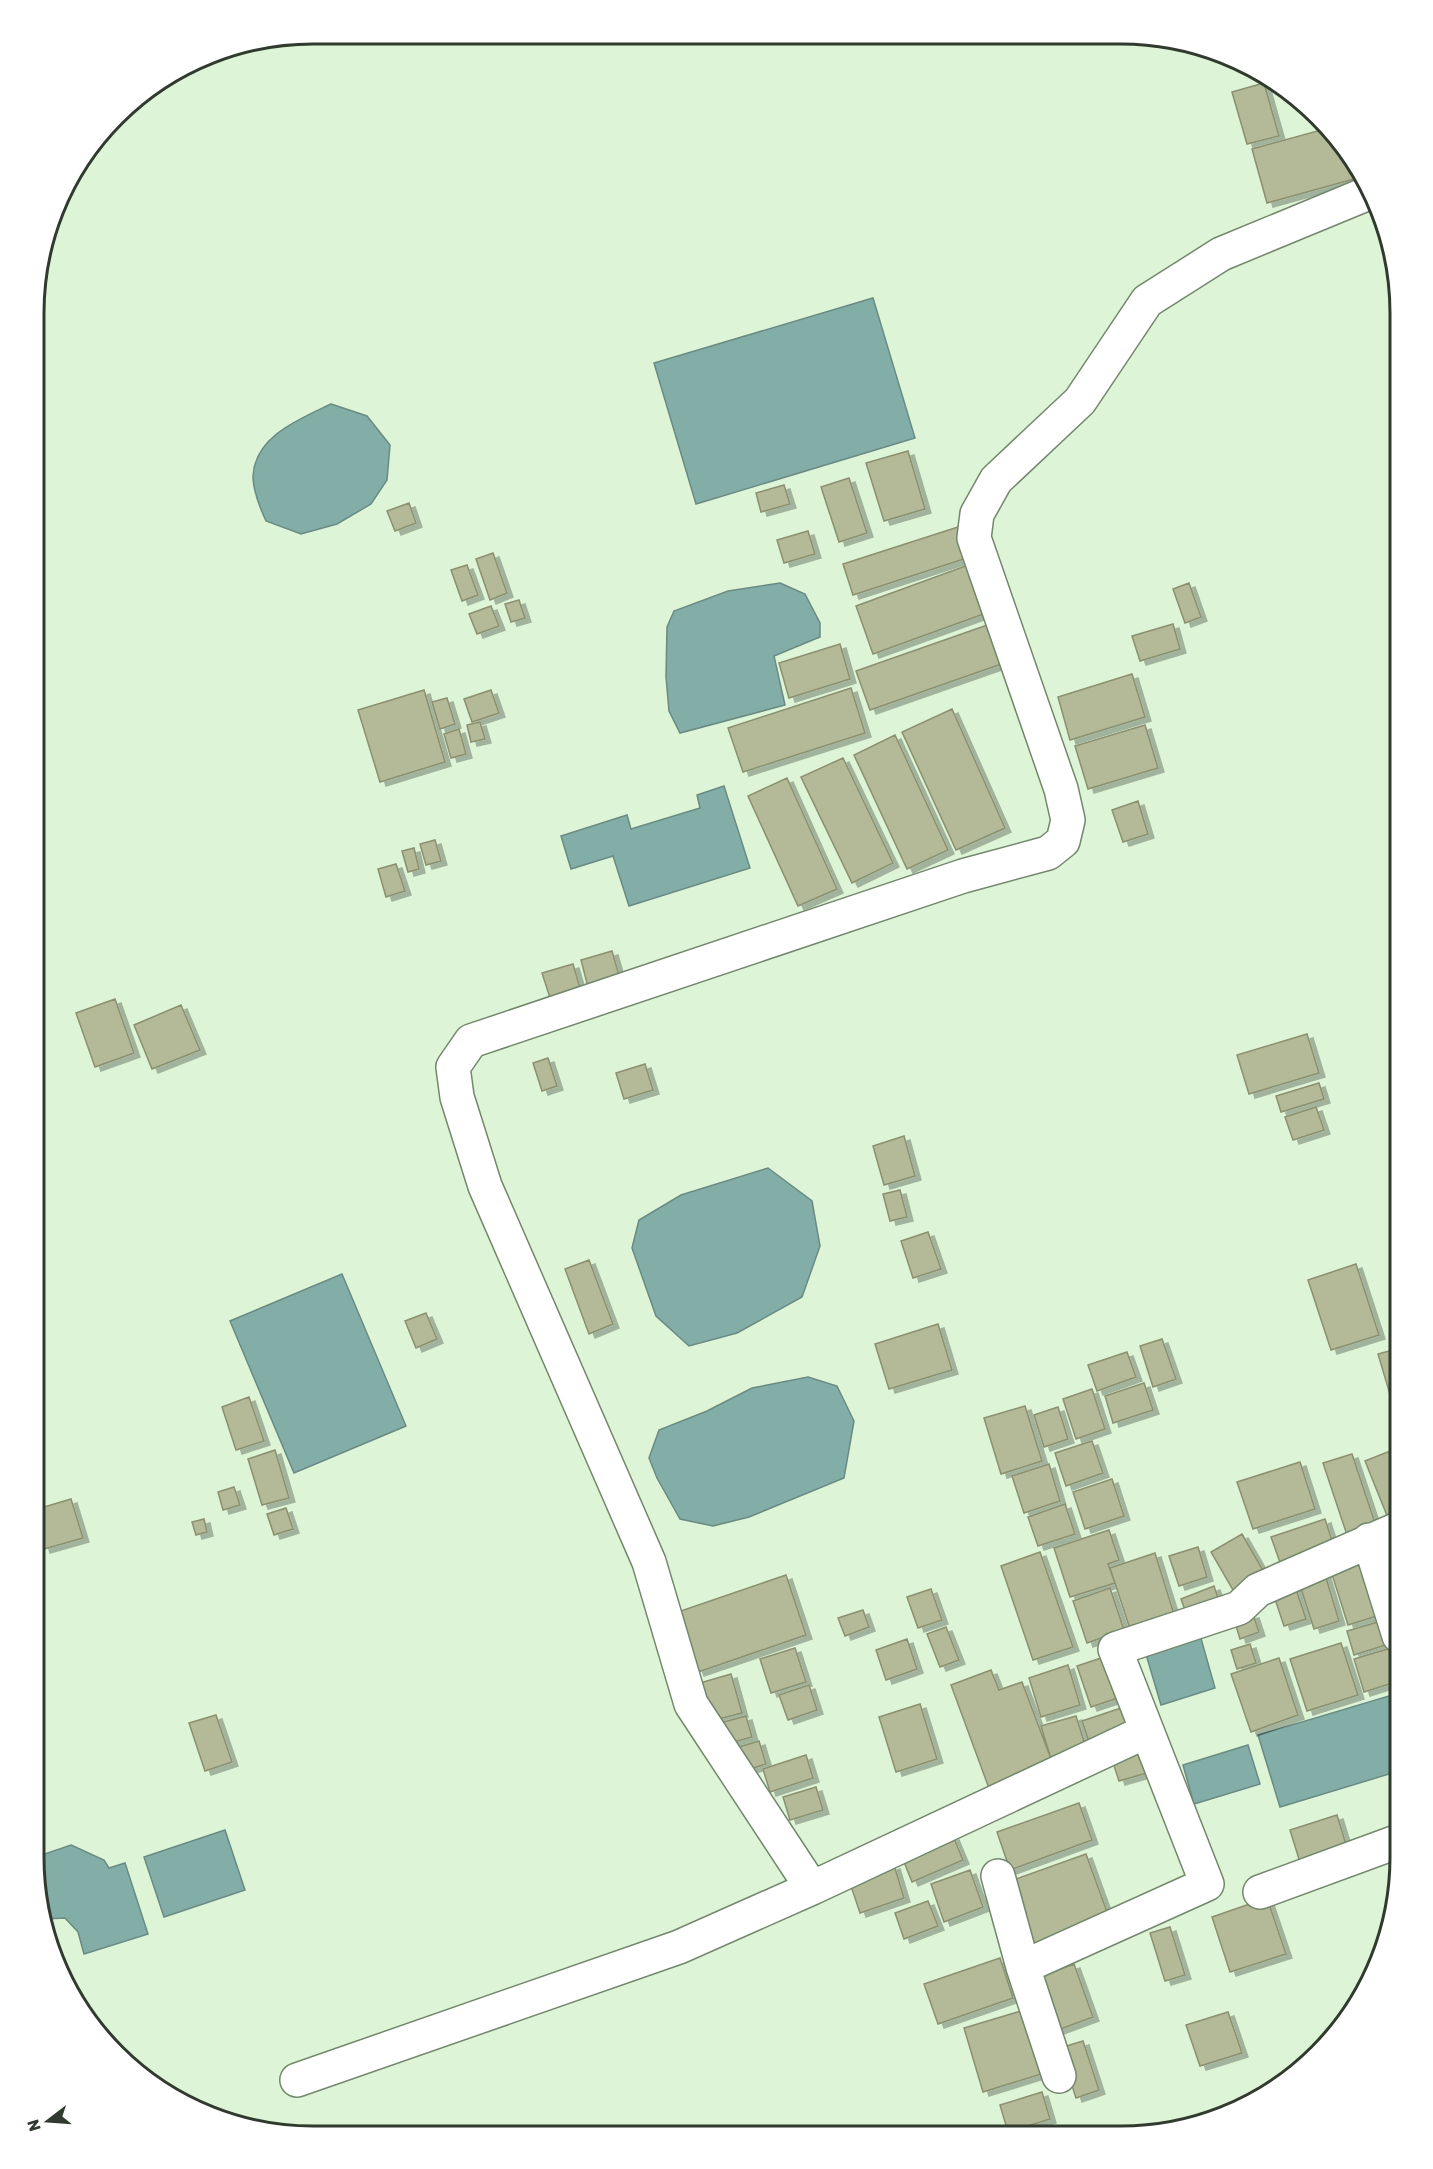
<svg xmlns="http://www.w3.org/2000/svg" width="1433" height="2169" font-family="Rubik,sans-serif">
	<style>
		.water { fill: #83aea8; stroke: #6a8b83; stroke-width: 1.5 }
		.building { fill: #b4b997; stroke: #8b906f; stroke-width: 1.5; filter: url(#shadow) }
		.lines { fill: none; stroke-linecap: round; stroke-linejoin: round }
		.minor-casing { stroke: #73876c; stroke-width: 36 }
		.minor { stroke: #fff; stroke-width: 33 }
		.rim { fill: none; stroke: #313a2e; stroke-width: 3 }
	</style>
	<defs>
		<filter id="shadow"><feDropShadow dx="6" dy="4" stdDeviation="0" flood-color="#0004"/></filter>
	</defs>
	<rect width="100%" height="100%" fill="#ddf4d6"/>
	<path class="water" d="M873,298L915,438L696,504L654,363Z
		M331,404L367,416L390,445L387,480L371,504L337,524L301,534L266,521C260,508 253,491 253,476C255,436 300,419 331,404Z
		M780,583L805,594L820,623V637L774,656L785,705L680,733L669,711L666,677L667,627L674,611L728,591Z
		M724,786L750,868L629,906L613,856L571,869L561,836L627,815L631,829L700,808L697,795Z
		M768,1168L812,1201L820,1246L802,1297L737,1333L689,1346L656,1316L632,1248L639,1220L681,1195Z
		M342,1274L406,1426L294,1473L230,1321Z
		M808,1377L837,1386L854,1421L844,1478L749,1517L713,1526L680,1519L657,1478L649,1458L659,1430L707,1411L752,1388Z
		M1200,1635L1215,1688L1161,1705L1145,1651Z
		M1399,1693V1771L1280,1807L1258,1735Z
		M1248,1745L1260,1784L1194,1804L1183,1765Z
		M225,1830L245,1890L164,1917L144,1857Z
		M71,1845L104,1860L109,1868L125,1863L148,1934L84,1954L78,1932L65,1918L45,1919L33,1858Z"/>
	<path class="building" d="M1264,83L1279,136L1247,144L1232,92Z
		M1328,128L1342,142L1346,150L1354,179L1267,203L1252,149Z
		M908,451L925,509L884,521L866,463Z
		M849,478L867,533L839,542L821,487Z
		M784,485L790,504L761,512L756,493Z
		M409,503L416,523L395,531L387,511Z
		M958,527L967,558L853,595L843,564Z
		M808,531L815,554L784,563L777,540Z
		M493,553L507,593L490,600L476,559Z
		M971,564L989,612L873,654L856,606Z
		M467,565L478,595L462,601L451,570Z
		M1189,583L1201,617L1185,623L1173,589Z
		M519,600L525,618L511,622L505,604Z
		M491,606L499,626L477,634L469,614Z
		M993,623L1007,662L870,710L856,671Z
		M1173,624L1180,649L1140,661L1132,636Z
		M840,644L850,679L789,698L779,663Z
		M1132,674L1145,717L1070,740L1058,697Z
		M851,688L865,733L743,772L728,728Z
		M424,690L445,762L380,782L358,710Z
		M491,690L499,713L472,722L464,699Z
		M447,698L455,724L440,729L432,702Z
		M952,709L1005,828L956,850L902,732Z
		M480,722L485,739L471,742L467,725Z
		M1145,725L1158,768L1088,789L1075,746Z
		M459,729L466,754L451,758L444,734Z
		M895,735L948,850L907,869L854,755Z
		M843,758L893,863L852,883L801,777Z
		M787,778L837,889L798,906L748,796Z
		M1138,801L1148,834L1123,842L1112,810Z
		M435,840L441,861L426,865L420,844Z
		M414,848L419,869L408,872L402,851Z
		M396,864L405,891L386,897L378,869Z
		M612,951L621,982L589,991L581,960Z
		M573,964L582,995L552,1004L542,973Z
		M115,999L134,1053L95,1067L76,1013Z
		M181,1005L200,1050L152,1069L134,1025Z
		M1307,1034L1319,1073L1249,1094L1237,1055Z
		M548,1058L557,1086L542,1091L533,1063Z
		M645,1064L653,1090L624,1099L616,1073Z
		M1319,1083L1324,1099L1281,1112L1276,1096Z
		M1316,1107L1324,1130L1293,1140L1285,1117Z
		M904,1136L915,1176L884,1185L873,1146Z
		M900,1190L907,1217L890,1221L883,1194Z
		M928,1232L941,1269L913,1278L901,1241Z
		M589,1260L613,1324L589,1334L565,1269Z
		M1356,1264L1379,1335L1331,1350L1308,1280Z
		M426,1313L437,1339L416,1348L405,1321Z
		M938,1324L952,1370L889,1389L875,1344Z
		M1162,1339L1176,1379L1153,1387L1140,1346Z
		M1400,1348V1428L1378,1354Z
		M1127,1352L1136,1377L1097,1391L1088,1365Z
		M1144,1383L1153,1410L1113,1423L1105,1396Z
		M1092,1389L1105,1429L1076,1439L1063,1399Z
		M249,1397L264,1441L236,1450L222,1407Z
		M1025,1406L1042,1461L1001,1474L984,1418Z
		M1058,1407L1068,1439L1044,1447L1034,1415Z
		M1092,1441L1103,1473L1066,1486L1055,1453Z
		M1400,1447V1525L1392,1528L1365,1461Z
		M275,1450L289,1498L262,1505L248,1459Z
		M1352,1454L1377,1529L1348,1538L1323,1463Z
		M1300,1462L1315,1509L1253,1529L1237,1482Z
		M1049,1464L1060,1501L1024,1513L1012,1476Z
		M1112,1479L1124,1516L1085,1529L1073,1492Z
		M234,1487L240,1505L223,1510L218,1492Z
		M71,1499L83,1538L44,1549L34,1510Z
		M1065,1504L1075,1534L1038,1546L1028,1517Z
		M286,1508L293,1529L274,1535L267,1514Z
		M204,1519L207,1532L196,1535L192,1522Z
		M1325,1519L1335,1550L1282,1568L1271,1537Z
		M1109,1530L1119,1560L1108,1564L1115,1583L1070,1597L1054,1548Z
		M1242,1534L1268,1579L1237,1597L1211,1552Z
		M1198,1547L1207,1577L1179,1586L1169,1556Z
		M1040,1552L1073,1647L1033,1660L1001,1566Z
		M1155,1553L1177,1624L1133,1638L1110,1568Z
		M1364,1562L1380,1615L1348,1625L1331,1571Z
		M1324,1571L1339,1621L1314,1629L1298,1579Z
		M786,1575L806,1635L698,1672L678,1612Z
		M1294,1583L1306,1619L1284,1626L1272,1590Z
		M1214,1586L1221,1607L1188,1619L1181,1599Z
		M1110,1588L1124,1630L1087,1643L1073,1601Z
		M931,1589L942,1620L918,1628L907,1597Z
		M863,1610L869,1627L845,1636L838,1618Z
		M1253,1614L1259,1632L1240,1639L1234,1619Z
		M1385,1620L1392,1643L1354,1655L1347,1631Z
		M946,1627L959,1660L940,1667L927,1634Z
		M907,1639L917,1669L886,1680L876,1650Z
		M1341,1643L1358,1695L1307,1711L1290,1659Z
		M1250,1644L1256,1663L1237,1669L1231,1650Z
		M795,1648L806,1682L771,1693L760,1659Z
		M1391,1648L1399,1681L1364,1692L1354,1659Z
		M1110,1655L1124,1696L1091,1707L1077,1666Z
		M1279,1658L1298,1715L1251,1732L1231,1674Z
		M1068,1665L1080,1705L1041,1717L1029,1678Z
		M991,1670L999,1690L1022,1682L1054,1767L990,1791L951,1685Z
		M731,1674L742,1713L711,1721L700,1683Z
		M809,1685L817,1710L788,1720L779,1695Z
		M920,1704L937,1759L896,1772L879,1717Z
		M1124,1707L1134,1734L1091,1748L1082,1721Z
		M216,1715L232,1762L205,1771L189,1723Z
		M746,1716L752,1737L727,1744L720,1723Z
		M1076,1716L1087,1751L1052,1762L1041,1726Z
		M759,1741L766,1764L747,1770L739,1747Z
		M1138,1741L1147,1773L1119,1781L1109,1750Z
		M806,1755L813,1778L770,1792L763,1769Z
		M816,1787L823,1810L790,1820L783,1797Z
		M1079,1803L1092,1840L1010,1870L997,1832Z
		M1337,1815L1349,1854L1302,1869L1290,1830Z
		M953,1836L963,1860L912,1882L902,1857Z
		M1086,1854L1111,1923L1030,1953L1005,1883Z
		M894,1865L904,1898L860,1913L849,1880Z
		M970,1870L983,1907L944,1922L931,1884Z
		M1267,1898L1286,1954L1230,1972L1212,1917Z
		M928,1901L938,1926L904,1939L895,1913Z
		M1170,1927L1185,1975L1165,1981L1150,1933Z
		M1000,1958L1013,1998L938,2024L924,1984Z
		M1074,1964L1093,2017L1055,2031L1036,1978Z
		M1021,2011L1041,2074L983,2092L964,2028Z
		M1228,2012L1242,2053L1200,2066L1186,2025Z
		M1083,2041L1099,2090L1076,2098L1060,2048Z
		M1042,2092L1050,2119L1008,2132L1000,2105Z"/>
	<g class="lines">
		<defs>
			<path id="minor" d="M1369,1540L1399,1636
				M1147,1731L812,1888L691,1704L649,1562L485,1186L457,1097L453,1067L471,1041L963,876L1048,853L1063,841L1068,820L1061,789L974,538L977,514L996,480L1080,401L1147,301L1221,254L1371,192
				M998,1876L1023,1967
				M1260,1892L1399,1841
				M1059,2076L1023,1967L1207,1884L1115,1649L1239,1608L1258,1590L1400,1528
				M297,2080L679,1947L812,1888"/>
		</defs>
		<use href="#minor" class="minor-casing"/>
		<use href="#minor" class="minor"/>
	</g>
	<path d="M0 0H1433V2169H0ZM313 44H1121A269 269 0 0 1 1390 313V1857A269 269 0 0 1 1121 2126H313A269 269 0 0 1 44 1857V313A269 269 0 0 1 313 44Z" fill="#fff" fill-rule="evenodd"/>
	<path class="rim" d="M313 44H1121A269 269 0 0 1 1390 313V1857A269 269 0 0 1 1121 2126H313A269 269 0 0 1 44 1857V313A269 269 0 0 1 313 44Z"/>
	<g transform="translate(48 2121) rotate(253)" stroke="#ffffff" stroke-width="4.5" paint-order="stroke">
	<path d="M0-4.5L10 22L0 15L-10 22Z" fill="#313a2e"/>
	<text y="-9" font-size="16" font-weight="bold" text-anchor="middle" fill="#313a2e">N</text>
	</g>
</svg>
